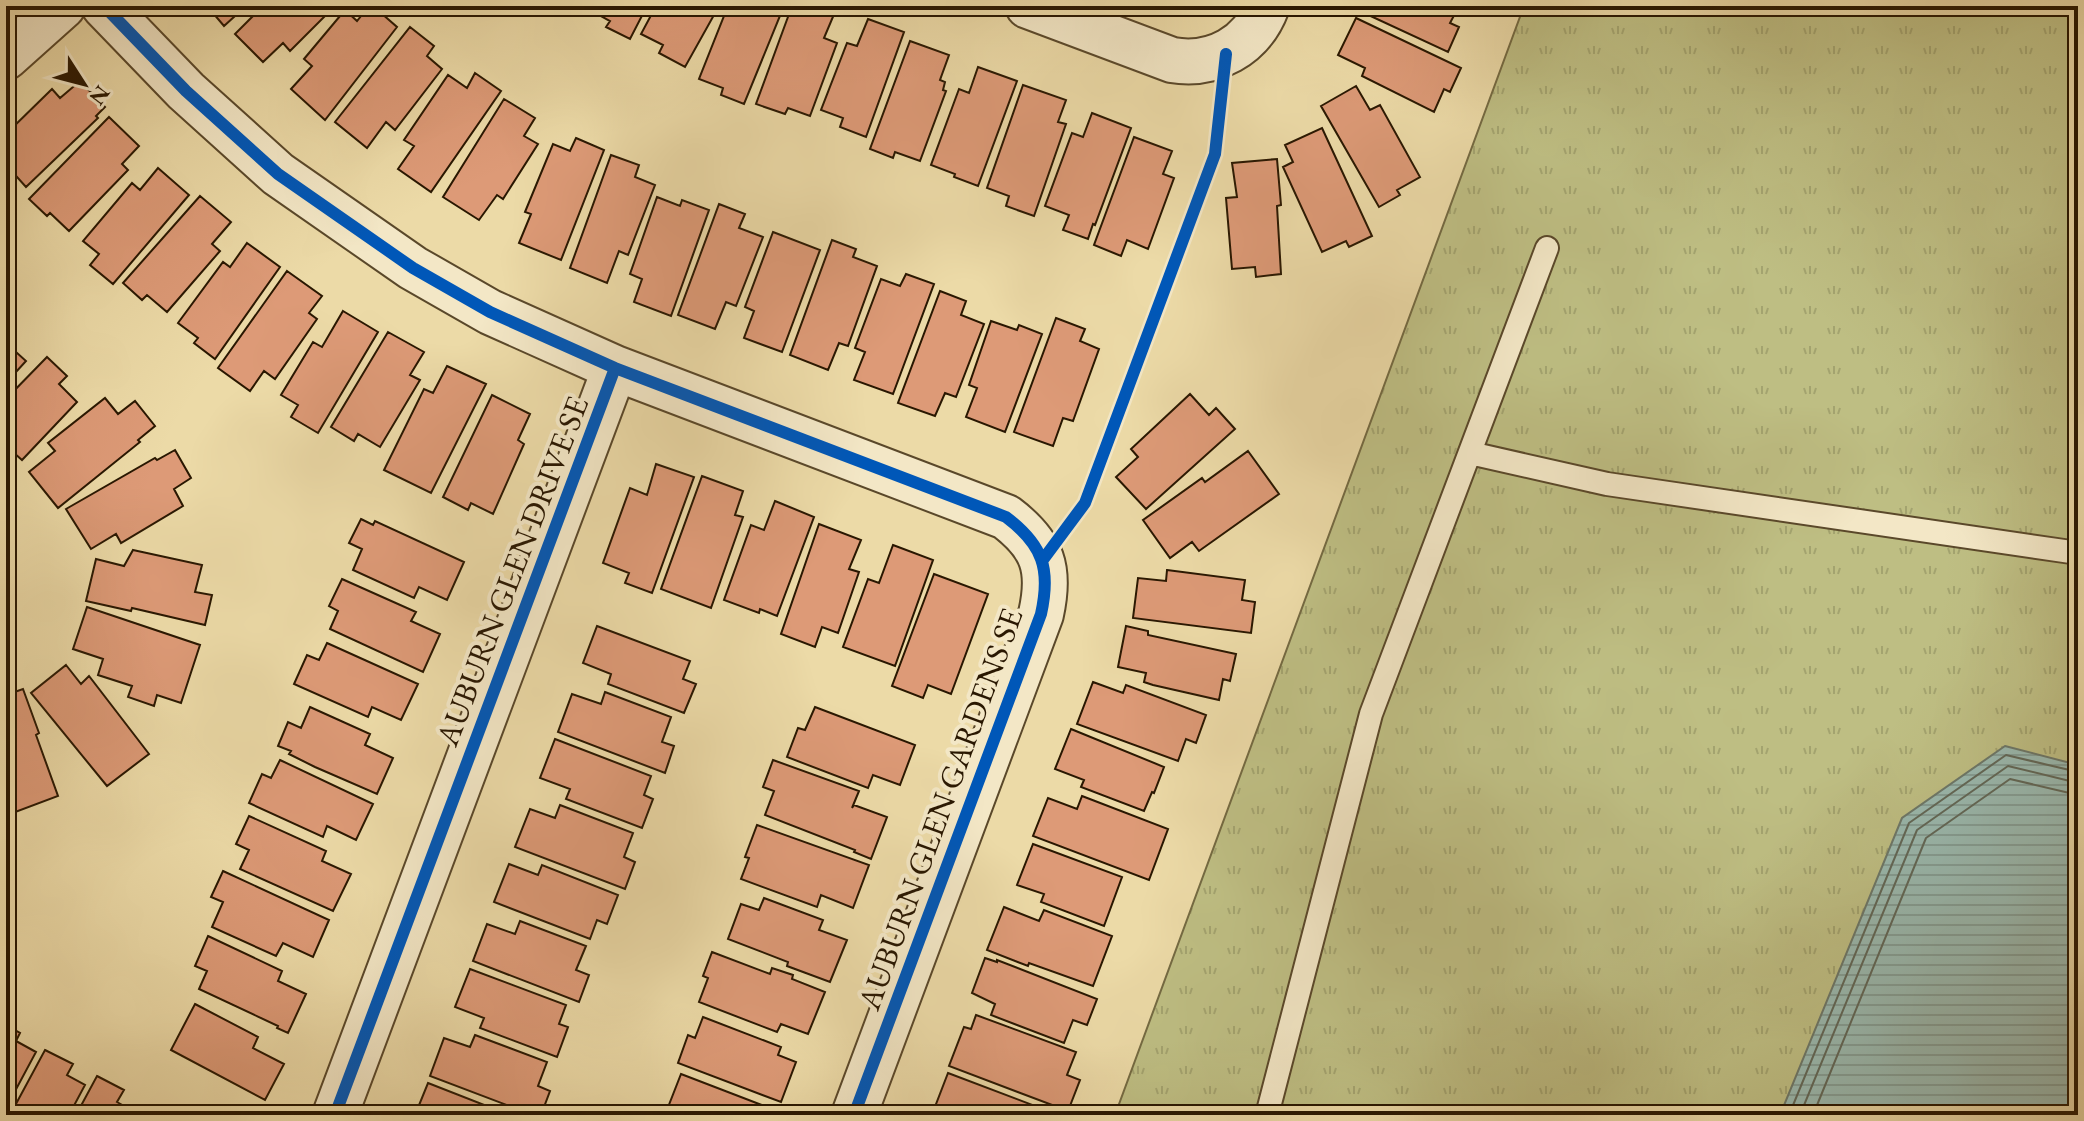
<svg xmlns="http://www.w3.org/2000/svg" width="2084" height="1121" font-family="'EB Garamond',serif">
	<style>
		.grass { fill: url(#grass-tufts); stroke: #746a42; stroke-width: 2 }
		.water { fill: url(#water-rules); stroke: #6d7869; stroke-width: 2 }
		.lines { fill: none; stroke-linecap: round; stroke-linejoin: round }
		.shore { stroke: #626858; stroke-width: 2 }
		.building { fill: #dd9a77; stroke: #291701; stroke-width: 2 }
		.service-casing { stroke: #5a482a; stroke-width: 26 }
		.minor-casing { stroke: #5a482a; stroke-width: 48 }
		.service { stroke: #f3e7c6; stroke-width: 22 }
		.minor { stroke: #f3e7c6; stroke-width: 44 }
		.cycleway-casing { stroke: #f3e7c6; stroke-width: 17 }
		.cycleway { stroke: #0057b8; stroke-width: 12 }
		.labels { text-anchor: middle; stroke-width: 8; stroke-linejoin: round; paint-order: stroke }
		.street-label { font-size: 32px; fill: #291701; stroke: #f3e7c6 }
	</style>
	<defs>
		<pattern id="grass-tufts" width="24" height="20" patternUnits="userSpaceOnUse" patternTransform="scale(2)"><rect width="24" height="20" fill="#bebe83"/><path d="M3 7l-1-3M5 7V3M7 7l1-3M15 17l-1-3M17 17v-4M19 17l1-3" fill="none" stroke="#a3a36f"/></pattern>
		<pattern id="water-rules" width="6" height="5" patternUnits="userSpaceOnUse" patternTransform="scale(2)"><rect width="6" height="5" fill="#9ab9af"/><path d="M0 2.5h6" fill="none" stroke="#859e95"/></pattern>
	</defs>
	<rect width="100%" height="100%" fill="#ecdaa7"/>
	<filter id="stains"><feTurbulence type="fractalNoise" baseFrequency=".0025" numOctaves="4"/><feColorMatrix values="0 0 0 0 .2 0 0 0 0 .09 0 0 0 0 .02 0 0 0 .5 -.17"/></filter>
	<radialGradient id="worn" r=".72"><stop offset=".6" stop-color="#630" stop-opacity="0"/><stop offset="1" stop-color="#630" stop-opacity=".3"/></radialGradient>
	<path class="grass" d="M1524,6H2078V1115H1115Z"/>
	<path class="water" d="M2005,746L2078,765V1115H1780L1902,818Z"/>
	<g class="lines">
		<path class="shore" d="M1789,1115L1909,823L2006,755L2078,772
			M1800,1115L1917,830L2008,766L2078,783
			M1813,1115L1926,838L2010,779L2078,795"/>
	</g>
	<path class="building" d="M207,6H246L224,26Z
		M263,6H335L290,51L283,43L263,62L235,34Z
		M369,6H373L397,27L325,120L291,89L312,66L304,59L345,10L357,21Z
		M590,6H647L630,39L606,27L610,21L588,9Z
		M656,6H719L685,67L659,53L663,45L641,34Z
		M728,6L739,8L740,6H784L744,104L721,95L723,88L699,79Z
		M792,6H820L835,12L824,38L837,43L810,116L788,108L785,114L756,104Z
		M1349,6H1459L1450,23L1459,27L1448,52Z
		M1356,18L1461,68L1450,92L1444,89L1434,112L1362,76L1365,68L1338,55Z
		M868,19L904,32L866,137L840,127L843,118L821,110L847,43L857,46Z
		M410,27L434,46L427,56L442,69L395,130L386,122L367,148L335,122Z
		M910,41L949,55L940,80L945,82L943,90L946,91L920,161L895,152L893,158L870,149Z
		M978,67L1017,81L978,186L954,177L955,174L931,165L959,89L969,93Z
		M475,73L501,91L431,192L398,169L414,146L404,140L448,75L467,88Z
		M80,81L105,107L96,116L98,118L26,187L8,167L13,161L6,154V134L52,89L60,98Z
		M1023,85L1066,100L1058,122L1066,124L1034,216L1006,206L1009,196L987,188Z
		M1356,86L1370,110L1380,105L1420,177L1397,190L1400,195L1379,207L1321,106Z
		M504,99L535,118L524,136L538,144L503,199L497,195L479,220L443,197Z
		M1092,113L1131,128L1095,225L1093,224L1088,239L1063,230L1069,215L1045,206L1072,133L1083,137Z
		M109,117L139,146L122,164L128,170L69,231L50,213L47,216L29,199Z
		M1322,128L1372,236L1349,247L1346,241L1322,252L1283,167L1293,162L1285,145Z
		M1134,137L1172,151L1163,174L1174,178L1148,249L1127,240L1121,256L1094,245Z
		M576,138L604,150L561,260L519,243L531,214L525,212L553,144L570,151Z
		M611,155L639,165L635,177L655,185L628,255L619,251L607,283L570,268Z
		M1277,159L1281,205L1277,206L1281,274L1256,277L1255,267L1232,269L1226,198L1237,197L1232,163Z
		M158,168L189,195L113,284L90,265L99,254L83,241L132,183L140,190Z
		M200,196L231,222L212,244L220,251L167,312L147,295L142,300L123,283Z
		M657,197L680,206L682,200L709,210L671,316L634,302L642,279L630,274Z
		M719,204L745,214L739,228L763,237L736,306L726,302L715,329L678,315Z
		M773,232L820,250L782,352L744,338L754,311L745,307Z
		M832,240L856,249L853,257L877,266L848,346L839,343L828,370L790,355Z
		M247,243L280,267L215,359L194,343L198,338L178,323L223,262L230,267Z
		M287,271L322,296L309,313L317,319L275,379L264,371L250,391L218,368Z
		M906,274L934,284L893,394L854,380L865,352L855,348L881,279L900,286Z
		M940,291L966,301L961,315L984,324L956,397L945,393L935,416L898,403Z
		M343,311L378,332L318,433L291,417L298,405L281,395L313,342L322,347Z
		M1056,318L1085,329L1080,341L1099,349L1073,421L1063,418L1053,446L1014,432Z
		M991,321L1017,330L1019,325L1042,334L1005,432L966,417L977,388L969,385Z
		M388,332L424,352L410,375L420,380L380,447L358,434L354,441L331,427Z
		M6,343L26,361L6,383Z
		M47,357L67,376L59,384L77,402L22,460L13,452L6,459V399Z
		M447,366L486,384L431,493L384,470L424,389L433,393Z
		M1190,394L1209,415L1216,408L1235,429L1146,509L1116,477L1138,457L1131,449Z
		M492,395L530,414L518,440L524,444L493,514L471,503L468,510L443,497Z
		M105,398L118,414L135,401L155,426L138,440L140,442L58,508L29,472L55,451L48,443Z
		M175,450L191,478L174,489L183,506L121,543L116,534L91,549L66,509L155,458L157,460Z
		M1248,451L1279,494L1199,551L1192,542L1170,558L1143,520L1202,478L1205,482Z
		M656,464L694,477L652,593L625,583L629,573L603,563L630,488L647,495Z
		M702,476L743,491L735,515L743,517L711,608L661,589Z
		M775,501L814,517L777,616L760,609L759,613L724,600L751,525L764,530Z
		M361,519L373,525L375,521L464,562L447,600L419,587L414,598L353,570L362,549L349,543Z
		M819,524L861,540L849,569L859,572L838,633L822,627L815,647L781,634Z
		M893,545L933,560L895,666L843,647L868,579L879,583Z
		M133,550L202,565L195,592L212,595L205,625L132,608L131,611L86,601L96,559L124,566Z
		M1167,570L1245,580L1242,600L1255,602L1251,633L1133,618L1138,578L1166,581Z
		M934,574L988,594L951,694L928,685L923,698L892,686Z
		M342,579L416,612L411,621L440,634L423,672L330,629L338,611L329,606Z
		M87,607L200,645L181,703L157,695L154,706L128,697L132,686L98,675L103,659L73,649Z
		M597,626L690,661L683,679L696,684L684,713L608,684L611,674L583,663Z
		M1126,626L1148,631V635L1236,654L1230,681L1223,679L1219,700L1153,685L1144,682L1146,673L1118,667Z
		M327,643L418,684L401,720L372,707L368,717L294,684L307,655L319,660Z
		M66,665L81,684L89,676L149,754L107,786L31,693Z
		M1093,682L1123,693L1126,685L1206,715L1196,743L1186,739L1178,761L1077,724Z
		M23,689L39,733L36,735L58,796L10,814L6,804V695Z
		M605,692L671,717L662,742L674,746L665,773L558,732L572,694L601,704Z
		M310,707L370,734L365,745L393,758L377,794L315,767L289,754L291,751L278,746L288,722L301,728Z
		M815,707L915,745L900,785L873,775L868,788L787,757L798,728L805,730Z
		M1071,729L1164,767L1154,793L1152,792L1144,811L1081,787L1084,780L1055,769Z
		M555,739L651,776L644,795L653,799L642,828L566,799L570,789L540,778Z
		M280,760L373,804L356,840L327,826L323,837L249,803L262,774L271,778Z
		M773,760L859,791L852,808L854,805L887,817L871,859L854,852L855,850L765,815L774,791L763,787Z
		M1082,796L1168,829L1149,880L1033,836L1048,798L1077,809Z
		M560,805L633,833L624,857L635,862L625,889L515,847L530,809L555,818Z
		M249,816L326,851L322,861L351,874L333,911L240,869L249,850L236,844Z
		M757,825L869,865L853,908L821,895L817,907L741,879L749,858L745,857Z
		M1033,844L1122,877L1104,926L1041,902L1044,894L1017,885Z
		M509,864L538,875L542,865L618,895L607,924L597,920L590,939L494,902Z
		M223,871L329,920L313,957L283,943L276,956L212,927L223,902L211,897Z
		M764,898L823,920L819,930L847,940L830,982L787,966L788,962L728,939L741,904L759,910Z
		M1004,907L1039,921L1044,910L1112,936L1093,986L1029,963L1028,966L987,950Z
		M520,921L586,946L576,970L589,975L579,1002L473,961L487,924L515,934Z
		M208,936L282,971L278,981L306,994L288,1033L277,1028L278,1026L199,989L207,971L195,966Z
		M712,952L770,974L772,968L793,975L792,979L825,992L808,1034L781,1024L777,1032L699,1002L708,978L703,976Z
		M985,958L997,962V960L1097,999L1087,1025L1073,1020L1064,1043L991,1015L995,1004L972,993Z
		M470,969L566,1005L559,1024L568,1027L557,1057L480,1028L484,1018L455,1007Z
		M195,1004L258,1037L253,1048L284,1064L265,1100L171,1050Z
		M976,1015L1076,1052L1067,1075L1080,1080L1068,1111L949,1066L964,1027L971,1029Z
		M703,1017L781,1047L778,1055L796,1062L781,1102L678,1063L688,1035L695,1038Z
		M6,1025L20,1033L16,1041L36,1052L6,1108Z
		M475,1035L547,1062L538,1086L550,1091L541,1115H533L430,1076L444,1038L470,1047Z
		M45,1050L73,1064L67,1075L85,1085L69,1115H10Z
		M948,1073L1051,1112L1050,1115H940L933,1112Z
		M681,1074L785,1114L784,1115H665Z
		M97,1076L124,1090L117,1102L140,1115H76Z
		M428,1083L510,1115H415Z"/>
	<g class="lines">
		<defs>
			<path id="service" d="M1470,453L1607,484L2071,552L2078,551
				M1267,1115L1371,714L1547,248"/>
			<path id="minor" d="M104,6L186,91L278,174L413,268L490,312L615,368L1006,517C1043,545 1051,569 1041,614L854,1115
				M1028,6L1172,60C1214,67 1252,46 1267,6
				M6,57L63,6
				M335,1115L615,368"/>
		</defs>
		<use href="#service" class="service-casing"/>
		<use href="#minor" class="minor-casing"/>
		<use href="#service" class="service"/>
		<use href="#minor" class="minor"/>
		<defs>
			<path id="cycleway" d="M104,6L186,91L278,174L413,268L490,312L615,368L1006,517C1043,545 1051,569 1041,614L854,1115
				M1042,561L1085,503L1215,154L1226,54
				M335,1115L615,368"/>
		</defs>
		<use href="#cycleway" class="cycleway-casing"/>
		<use href="#cycleway" class="cycleway"/>
	</g>
	<g class="labels">
		<g class="street-label">
			<text transform="translate(512 571) rotate(-69)" y="11">AUBURN GLEN DRIVE SE</text>
			<text transform="translate(940 809) rotate(-70)" y="11">AUBURN GLEN GARDENS SE</text>
		</g>
	</g>
	<rect width="2084" height="1121" fill="none" stroke="#ecdaa7" stroke-width="32"/>
	<rect x="8" y="8" width="2068" height="1105" fill="none" stroke="#291701" stroke-width="4"/>
	<rect x="16" y="16" width="2052" height="1089" fill="none" stroke="#291701" stroke-width="2"/>
	<g transform="translate(84 84) rotate(126)" stroke="#f3e7c6" stroke-width="6" paint-order="stroke">
	<path d="M0-6L14 30L0 20L-14 30Z" fill="#291701"/>
	<text y="-12" font-size="22" font-weight="bold" text-anchor="middle" fill="#291701">N</text>
	</g>
	<rect width="100%" height="100%" filter="url(#stains)"/>
	<rect width="100%" height="100%" fill="url(#worn)"/>
</svg>
